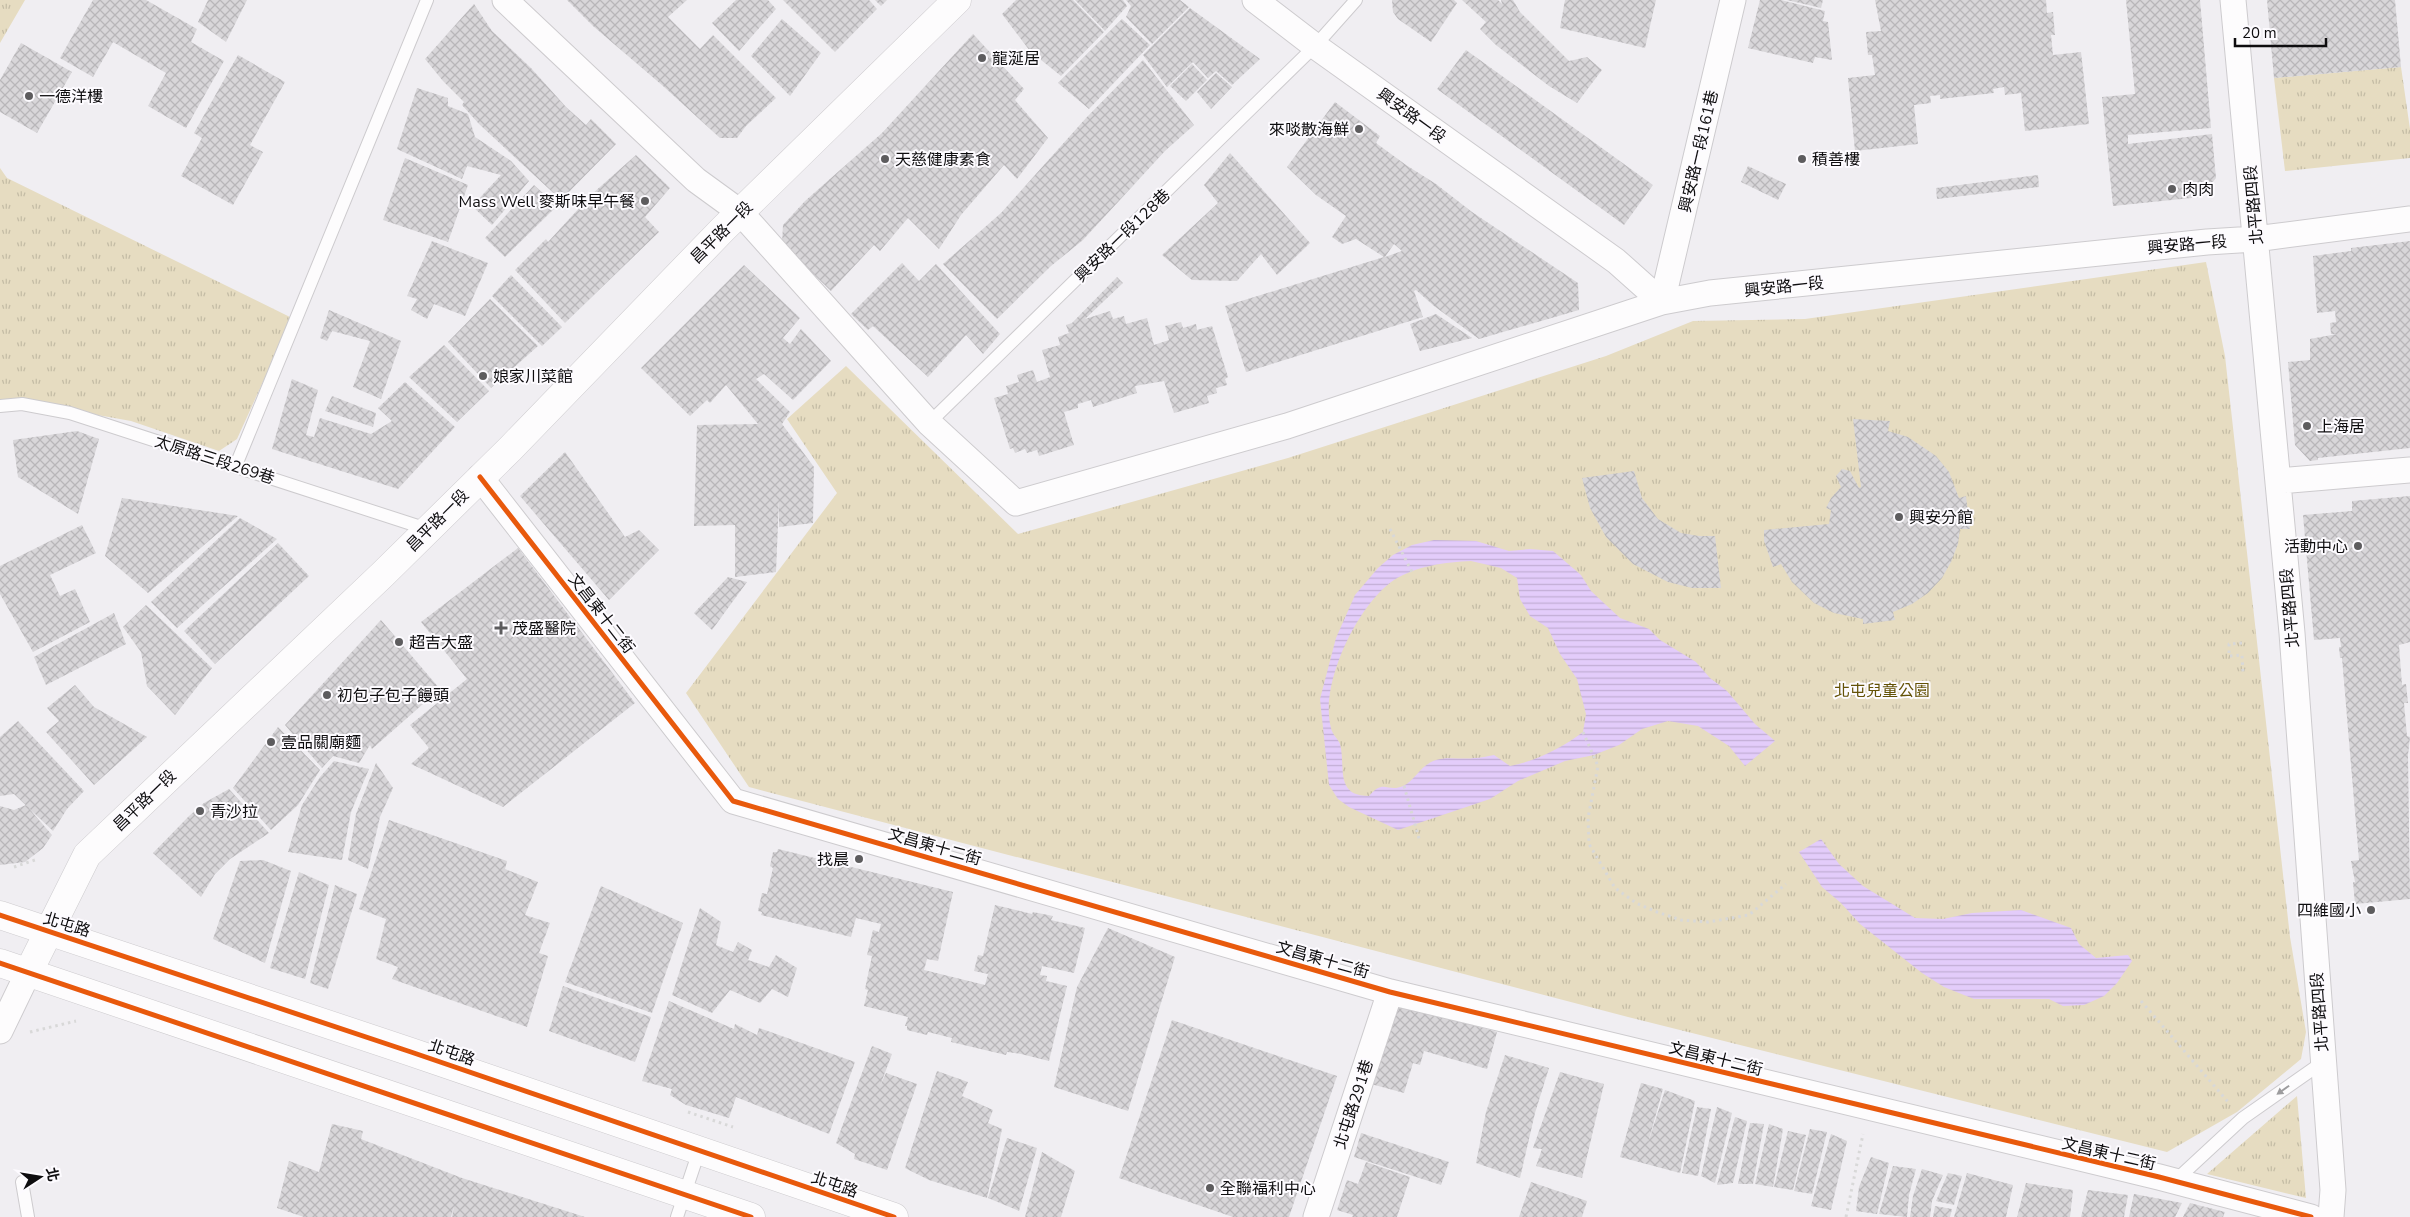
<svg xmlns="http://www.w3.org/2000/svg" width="2410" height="1217" font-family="'Nunito Sans','Noto Sans TC',sans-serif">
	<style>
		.grass { fill: url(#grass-tufts) }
		.water { fill: url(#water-rules); fill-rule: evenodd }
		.building { fill: url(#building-cross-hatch); fill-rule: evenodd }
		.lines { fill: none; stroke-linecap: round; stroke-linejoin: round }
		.service-casing { stroke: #cdcbce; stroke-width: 14 }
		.minor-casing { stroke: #cdcbce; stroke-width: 27 }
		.tertiary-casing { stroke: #cdcbce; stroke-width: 29 }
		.primary-casing { stroke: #cdcbce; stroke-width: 29 }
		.path { stroke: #d8d8d8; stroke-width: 3; stroke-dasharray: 2.5 4; stroke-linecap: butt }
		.service { stroke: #fdfcfd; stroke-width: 12 }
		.minor { stroke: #fdfcfd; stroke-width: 25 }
		.tertiary { stroke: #fdfcfd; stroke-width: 28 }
		.primary { stroke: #fdfcfd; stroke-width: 28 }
		.cycleway-casing { stroke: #fdfbff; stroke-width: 8 }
		.cycleway { stroke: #e8590c; stroke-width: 5 }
		.oneway { fill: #9d9c9e }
		.poi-dot { fill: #5d5c5e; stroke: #fdfbff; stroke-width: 2 }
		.labels { text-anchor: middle; stroke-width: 4; stroke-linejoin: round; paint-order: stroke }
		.poi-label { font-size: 16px; fill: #0e0d0f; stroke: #fdfbff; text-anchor: start }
		.street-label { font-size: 16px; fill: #0e0d0f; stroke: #fdfbff }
		.park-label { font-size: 16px; fill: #645206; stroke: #fdfbff }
	</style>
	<defs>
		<pattern id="grass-tufts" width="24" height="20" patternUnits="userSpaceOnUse" patternTransform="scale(1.25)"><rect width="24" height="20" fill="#e6dcc1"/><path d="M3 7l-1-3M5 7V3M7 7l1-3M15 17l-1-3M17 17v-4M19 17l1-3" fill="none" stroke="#c4bca5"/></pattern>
		<pattern id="water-rules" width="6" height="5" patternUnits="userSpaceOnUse" patternTransform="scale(1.25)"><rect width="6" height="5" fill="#e3ccfa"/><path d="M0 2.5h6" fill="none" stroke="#c2aed5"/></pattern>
		<pattern id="building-cross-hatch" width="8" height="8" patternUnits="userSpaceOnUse" patternTransform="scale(1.25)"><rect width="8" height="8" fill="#d8d6d9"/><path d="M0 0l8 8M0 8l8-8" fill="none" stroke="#b8b6b9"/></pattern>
	</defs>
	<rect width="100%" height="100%" fill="#f0eef2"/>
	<path class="grass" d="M0,0H25L0,43Z
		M2401,67L2410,129V158L2285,171L2274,78Z
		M0,168L7,178L292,318L237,439L219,451L131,421L47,406L0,407Z
		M2206,262L2225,356L2290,937L2306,1032L2301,1059L2237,1112L2167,1152L1628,1017L749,787L686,693L837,493L787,419L846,366L1018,534L1288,458L1606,356L1693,321L1805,319Z
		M2297,1096L2306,1198L2207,1174Z"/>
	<path class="water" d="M1434,540L1476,541L1509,551L1530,549L1553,551L1581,575L1591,591L1620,618L1649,629L1660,640L1696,662L1710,678L1727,691L1755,724L1775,741L1745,766L1729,746L1698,726L1668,721L1642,729L1619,745L1594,755L1565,761L1518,781L1490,799L1398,830L1349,807L1338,799L1329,785L1320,699L1336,638L1355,595L1378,568L1393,555L1412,545ZM1471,561L1501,568L1517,578L1520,599L1530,616L1548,628L1560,654L1577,679L1586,714L1583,732C1562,748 1536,761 1510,766L1494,755C1487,756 1481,758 1474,758C1463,760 1447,756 1436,760C1420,765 1415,781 1403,786C1387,793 1384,778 1369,796C1334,796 1346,766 1340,744C1338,739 1332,734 1331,728C1319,684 1358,604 1394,580C1416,566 1446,562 1471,561Z
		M1821,839L1839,864L1863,886L1915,918L1943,919L1972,913L2021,910L2071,928L2079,944L2096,958L2128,955L2132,961L2117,983L2104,996L2084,1005L2063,1006L2049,999H1974L1944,987L1922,973L1860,924L1841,903L1822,887L1799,852Z"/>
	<path class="building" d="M93,0H146L197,29L191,42L224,61L186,128L148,106L166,73L113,42L93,77L60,58Z
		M208,0H247L226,42L198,22Z
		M567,0H687L668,17L700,49L713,35L776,98L746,126L737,138H720L663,86L593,26Z
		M736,0H768L776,9L739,51L712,23Z
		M783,0H869L877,9L835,52Z
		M875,0H887L881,6Z
		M1016,0H1073L1104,32L1061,76L1030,51L1002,14Z
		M1075,0H1123L1127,6L1105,31Z
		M1126,0H1180L1189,7L1152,44L1126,17L1131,6Z
		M1392,0H1454L1457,3L1431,42L1398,19L1393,12Z
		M1462,0H1498L1502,4L1501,0H1513L1520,12L1569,61L1587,57L1602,70L1577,103L1549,86L1496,45L1480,29L1486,22Z
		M1565,0H1656L1645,48L1560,28Z
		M1760,0H1781L1825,11L1823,21L1828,22L1832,60L1815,57L1813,63L1748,48Z
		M1787,0H1823L1821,8Z
		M1875,0H2046L2047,13L2053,12L2055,35H2051L2053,55L2081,52L2089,124L2025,131L2021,93L2005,95L2004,87L1993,89L1994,93L1940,99V95L1930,96L1931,103L1914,105L1918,144L1855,151L1848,78L1875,75L1872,55H1868L1866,32L1881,31Z
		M2126,0H2200L2211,128L2128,135V144L2212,134L2216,178L2201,197L2113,206L2102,97L2135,94Z
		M2267,0H2395L2401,67L2274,78Z
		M474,4L492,31L531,68L566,107L586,125L591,119L616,144L561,200L479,124L462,105L464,102L443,81L425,59Z
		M1190,8L1260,59L1232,85L1216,71L1208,78L1193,62L1167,87L1143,55Z
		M782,19L821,53L790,96L751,56Z
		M1122,19L1150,45L1089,109L1058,83Z
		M973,34L1024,89L1015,100L1048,138L1017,179L1004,165L961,215L939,249L908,218L880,251L874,245L831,291L782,243L783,225L805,201L882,133Z
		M21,43L72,72L37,133L0,112V80Z
		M1466,50L1653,185L1624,225L1437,89Z
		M238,55L285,82L250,145L263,152L233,205L181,176L202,138L194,133Z
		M1143,60L1194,125L1165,151L1083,240L1051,266L997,319L943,264L1001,213L1086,118Z
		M1192,64L1207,80L1186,101L1170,86Z
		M1216,73L1232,87L1211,109L1197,92Z
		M417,88L448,98V106L468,114L475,137L511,161L529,181L492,225L472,206L501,175L467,166L462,179L397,149Z
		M1335,102L1380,136L1376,143L1406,165L1436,184L1472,212L1578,283L1579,310L1479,339L1434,306L1416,290L1414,291L1423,317L1246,372L1225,306L1384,257L1356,239L1342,244L1332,237L1346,216L1316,195L1287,167ZM1394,244L1402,251L1385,257Z
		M1230,153L1310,243L1277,275L1261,254L1237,281L1192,280L1162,255L1218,203L1204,185Z
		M636,155L670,188L645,217L659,232L565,323L515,270L546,239L548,242L592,194Z
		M405,158L468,185L448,242L383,220Z
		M1748,166L1786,184L1778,200L1741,182Z
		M2038,175L2039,187L1937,199L1936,188Z
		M534,185L557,206L505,257L485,238Z
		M432,241L488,263L465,316L434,304L427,319L411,310L417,299L407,296Z
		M2410,241V448L2318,458V460L2310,461L2295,445L2288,362L2310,360V339L2337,334H2331L2330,323L2336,322L2335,311L2317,313L2313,256L2351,251V248Z
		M902,263L919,281L936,264L1000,334L983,354L966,335L928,377L873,326L868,330L851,314Z
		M744,265L800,318L783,338L790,344L801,329L831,361L793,400L764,374L756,379L790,412L782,424L814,467L813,523L779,527V500L776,572L735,577V525L694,526L697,425L758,424L726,385L710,403L707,400L690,416L641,368Z
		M511,275L562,327L542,346L492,296Z
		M1117,277L1123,283L1085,319L1110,311L1113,319L1124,316L1126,324L1147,318L1154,345L1169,340L1165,326L1181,322L1183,328L1196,324L1197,330L1212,326L1228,377L1225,379L1227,385L1216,388L1217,393L1207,396L1209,403L1174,413L1164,381L1135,386L1137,393L1093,407L1091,400L1078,404V408L1064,412L1074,445L1039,456L1037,450L1027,453L1025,449L1015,453L1013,448L1010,449L994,398L1008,394L1006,386L1019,382L1017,375L1033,370L1037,382L1050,377L1042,350L1060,345L1058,337L1069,333L1066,325L1072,323Z
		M490,299L538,346L491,388L448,342Z
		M329,310L401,341L381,399L353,387L370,341L332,331L327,341L320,338Z
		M1436,314L1472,338L1420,351L1410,324Z
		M444,345L489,391L457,422L409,377Z
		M292,379L318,390L306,435L314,437L320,418L371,434L392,421L378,408L405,382L455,427L398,489L272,449Z
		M332,396L376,413L373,427L325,411Z
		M1853,419L1890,421L1888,431L1908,437L1936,456L1949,472L1959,498L1966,496L1970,529H1960L1958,544L1951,562L1942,578L1928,593L1912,604L1893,612L1895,620L1863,624V619L1834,613L1814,603L1792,582L1781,564L1773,567L1764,541V530L1829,524L1831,510L1826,508L1831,498L1841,487L1836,476L1842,469L1850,471L1859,488L1861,487Z
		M77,431L99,439L78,514L18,477L13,440Z
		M565,452L625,537L639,530L659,550L609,600L520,496Z
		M1634,471L1642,498L1658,519L1681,533L1699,536H1715L1721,588H1692L1668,582L1633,564L1606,537L1590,508L1582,478Z
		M2410,496V642L2399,645L2402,685L2406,684L2408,703H2404L2407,736L2410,737L2408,755L2410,899L2355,904L2353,882H2355L2351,861L2359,860L2342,658H2340L2339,647H2341L2340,638L2314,640L2303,515L2352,511V501Z
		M122,498L238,516L148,593L105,556Z
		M240,518L277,539L177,628L151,602Z
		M82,525L96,553L50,575L60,596L75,589L90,622L33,652L0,594V566Z
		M278,543L309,576L215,664L184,631Z
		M518,548L635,703L503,807L411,764L429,748L410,725L467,679L421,622Z
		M728,577L747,582L712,630L694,613Z
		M146,605L212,668L175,715L147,686L141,652L123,627Z
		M114,613L126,644L46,685L34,657Z
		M381,620L440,689L372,749L370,745L359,763L333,756L322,768L285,725Z
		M75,685L94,707L147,737L94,785L46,732L59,721L47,708Z
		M18,721L84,791L67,809L53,831L14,794L0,796V737Z
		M278,727L320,770L298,805L271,830L233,788Z
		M334,761L369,769L351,812L342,860L288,852L302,805L320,777Z
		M376,763L393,788L380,817L368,869L348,860L356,814Z
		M229,789L269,833L230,859L215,874L201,897L153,853L189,816L204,803Z
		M26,805L52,835L43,848L25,862L0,865V806L14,810Z
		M389,820L507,861L505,869L538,882L525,915L550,923L539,953L548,956L527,1027L392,979L398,967L376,959L386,919L359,909Z
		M778,849L953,892L938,961L927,959L924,970L985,985L988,974L974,971L978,955L983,956L995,905L1032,914L1033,912L1053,916L1051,920L1085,928L1074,973L1042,966L1040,975L1047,976L1046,981L1067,986L1049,1061L1021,1054L1007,1052L1006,1055L951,1042L952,1038L928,1032L927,1035L907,1030V1026H905L908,1017L864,1006L868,990L865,989L872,956L867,955L873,930L879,932L881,924L856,918L851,937L761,915L762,912L758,911L762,893L767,894L773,868L770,866L773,852H777Z
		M263,860L291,871L265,963L213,939L240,861Z
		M299,872L329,885L305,979L270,968Z
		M335,885L357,894L328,989L310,983Z
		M601,886L683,923L652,1013L565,982Z
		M700,908L721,922L716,945L733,952L738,942L752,950L748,960L769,967L776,955L797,968L788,997L772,989L760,1003L730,990L712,1013L672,995Z
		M1108,928L1175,957L1128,1111L1054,1087L1077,987Z
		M563,986L651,1017L635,1062L549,1031Z
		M669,1001L734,1029L735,1024L757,1035L759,1028L855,1062L829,1134L736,1097L729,1118L686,1105L670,1095L672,1089L642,1081Z
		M1393,1002L1497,1032L1487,1069L1424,1051L1420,1065L1413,1063L1404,1093L1371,1084Z
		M1172,1020L1337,1076L1289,1217H1233L1119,1178Z
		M872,1046L892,1054L880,1086L886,1073L917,1084L887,1170L854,1159L855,1154L836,1143Z
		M1505,1055L1549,1068L1535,1113L1520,1178L1476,1163L1486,1112Z
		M937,1071L968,1082L962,1096L993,1110L988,1123L1002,1129L987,1198L929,1180L905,1168Z
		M1560,1072L1604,1084L1582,1178L1536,1166L1542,1149L1533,1148Z
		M1641,1083L1663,1089L1648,1143L1665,1090L1695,1101L1680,1173L1620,1157Z
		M1697,1107L1711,1109L1698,1176L1682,1173Z
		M1717,1107L1732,1113L1715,1183L1701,1176Z
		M1735,1117L1747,1121L1733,1183L1717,1185Z
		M1750,1123L1764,1124L1753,1184H1738Z
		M332,1124L363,1131L361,1139L462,1178L585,1217H452L454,1206L451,1217H304L277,1208L289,1161L319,1172Z
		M1769,1124L1783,1129L1773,1187L1755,1184Z
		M1810,1129L1827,1132L1812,1194L1794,1191Z
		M1788,1131L1806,1135L1793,1190L1774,1187Z
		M1361,1133L1449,1162L1441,1185L1354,1157Z
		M1831,1134L1847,1141L1831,1210L1811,1206Z
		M1007,1138L1037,1148L1019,1211L988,1198Z
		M1042,1152L1075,1171L1061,1217H1025Z
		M1871,1157L1889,1163L1877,1214L1856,1211L1859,1187Z
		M1366,1162L1410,1177L1397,1217H1352L1353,1215L1337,1210L1347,1180L1358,1184Z
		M1893,1166L1916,1169L1909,1195L1907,1217L1879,1214Z
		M1922,1169L1943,1175L1932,1201L1930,1217H1910L1913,1196Z
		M1948,1173L1962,1176L1954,1205L1936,1201Z
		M1967,1173L2013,1185L2006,1217H1954Z
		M1531,1182L1587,1201L1582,1217H1519Z
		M2026,1183L2073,1190L2070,1217H2017Z
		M2088,1190L2128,1195L2124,1217H2081Z
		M2134,1194L2182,1203L2175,1217H2129Z
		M2190,1203L2225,1212L2223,1217H2183Z
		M1935,1206L1952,1209L1950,1217H1933Z"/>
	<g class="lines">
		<defs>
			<path id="service" d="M0,406L22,404L70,413L427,529
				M929,423L1315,46L1356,0
				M236,465L427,0
				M2175,1181L2243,1118L2323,1062
				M22,1182L28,1217
				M677,1217L699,1151"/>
			<path id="minor" d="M505,0L696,180L740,212L929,423L1016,503L1287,426L1662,302L1733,0
				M1255,0L1315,46L1616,261L1662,302L1710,293L2207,242L2255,239L2410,219
				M2233,0L2292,633L2333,1190L2331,1217
				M480,477L733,801L1390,992L2159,1177L2311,1217
				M2278,481L2410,470
				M0,1031L28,973
				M1316,1217L1390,992"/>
			<path id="tertiary" d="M28,973L87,855L383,574L510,449L723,229L957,0"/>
			<path id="primary" d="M0,915L411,1052L894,1217
				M0,963L751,1217"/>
		</defs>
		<use href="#service" class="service-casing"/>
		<use href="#minor" class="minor-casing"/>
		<use href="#tertiary" class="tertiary-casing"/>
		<use href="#primary" class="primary-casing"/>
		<path class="path" d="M1390,529L1412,572
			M2242,643L2229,644V656L2242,655L2243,673
			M1583,732L1598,766L1588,818L1589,844L1615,888L1636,903L1657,912L1681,920L1708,922L1749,915L1786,884
			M1404,786L1420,842
			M14,867L35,860
			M2141,1001L2229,1103
			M30,1032L76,1021
			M688,1112L733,1127
			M1846,1217L1863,1134"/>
		<use href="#service" class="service"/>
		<use href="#minor" class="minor"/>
		<use href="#tertiary" class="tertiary"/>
		<use href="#primary" class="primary"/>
		<defs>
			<path id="cycleway" d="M480,477L733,801L1390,992L2159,1177L2311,1217
				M0,915L411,1052L894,1217
				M0,963L751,1217"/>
		</defs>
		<use href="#cycleway" class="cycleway-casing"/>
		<use href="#cycleway" class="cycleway"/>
	</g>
	<defs><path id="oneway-solid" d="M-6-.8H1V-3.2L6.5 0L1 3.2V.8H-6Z" transform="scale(1.25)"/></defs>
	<use class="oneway" href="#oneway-solid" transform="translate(2283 1090) rotate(145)"/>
	<g class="poi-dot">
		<circle cx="982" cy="58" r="5"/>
		<circle cx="29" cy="96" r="5"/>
		<circle cx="1359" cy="129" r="5"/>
		<circle cx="885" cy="159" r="5"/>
		<circle cx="1802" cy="159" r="5"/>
		<circle cx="2172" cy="189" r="5"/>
		<circle cx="645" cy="201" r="5"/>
		<circle cx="483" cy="376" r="5"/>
		<circle cx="2307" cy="426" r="5"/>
		<circle cx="1899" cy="517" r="5"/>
		<circle cx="2358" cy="546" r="5"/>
		<path d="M498.5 620.5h5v5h5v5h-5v5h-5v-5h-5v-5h5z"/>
		<circle cx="399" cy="642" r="5"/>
		<circle cx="327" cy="695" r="5"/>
		<circle cx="271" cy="742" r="5"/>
		<circle cx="200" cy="811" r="5"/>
		<circle cx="859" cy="859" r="5"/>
		<circle cx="2371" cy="910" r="5"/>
		<circle cx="1210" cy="1188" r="5"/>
	</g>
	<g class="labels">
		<g class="poi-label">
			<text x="992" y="64">龍涎居</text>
			<text x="39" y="102">一德洋樓</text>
			<text x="1349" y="135" text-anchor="end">來啖散海鮮</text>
			<text x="895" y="165">天慈健康素食</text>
			<text x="1812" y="165">積善樓</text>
			<text x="2182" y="195">肉肉</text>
			<text x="635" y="207" text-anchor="end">Mass Well 麥斯味早午餐</text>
			<text x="493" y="382">娘家川菜館</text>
			<text x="2317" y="432">上海居</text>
			<text x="1909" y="523">興安分館</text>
			<text x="2348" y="552" text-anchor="end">活動中心</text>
			<text x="512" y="634">茂盛醫院</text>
			<text x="409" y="648">超吉大盛</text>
			<text x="337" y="701">初包子包子饅頭</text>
			<text x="281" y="748">壹品關廟麵</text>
			<text x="210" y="817">青沙拉</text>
			<text x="849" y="865" text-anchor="end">找晨</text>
			<text x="2361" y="916" text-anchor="end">四維國小</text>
			<text x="1220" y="1194">全聯福利中心</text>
		</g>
		<g class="street-label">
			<text transform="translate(1412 115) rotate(36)" y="6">興安路一段</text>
			<text transform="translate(1698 151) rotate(-77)" y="6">興安路一段161巷</text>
			<text transform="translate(2253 205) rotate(-95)" y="6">北平路四段</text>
			<text transform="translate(721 232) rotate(-45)" y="6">昌平路一段</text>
			<text transform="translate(1122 235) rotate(-44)" y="6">興安路一段128巷</text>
			<text transform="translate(2187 244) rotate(-5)" y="6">興安路一段</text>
			<text transform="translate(1784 286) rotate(-6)" y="6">興安路一段</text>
			<text transform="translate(215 459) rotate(18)" y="6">太原路三段269巷</text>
			<text transform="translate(437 520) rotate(-45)" y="6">昌平路一段</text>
			<text transform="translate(2289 608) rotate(-95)" y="6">北平路四段</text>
			<text transform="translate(602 613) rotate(52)" y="6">文昌東十二街</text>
			<text transform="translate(144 800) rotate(-44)" y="6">昌平路一段</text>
			<text transform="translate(935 846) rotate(16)" y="6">文昌東十二街</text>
			<text transform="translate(67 924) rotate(17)" y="6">北屯路</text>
			<text transform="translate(1323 959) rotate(16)" y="6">文昌東十二街</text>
			<text transform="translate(2319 1012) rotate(-94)" y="6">北平路四段</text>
			<text transform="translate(452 1052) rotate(19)" y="6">北屯路</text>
			<text transform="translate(1716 1058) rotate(14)" y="6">文昌東十二街</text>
			<text transform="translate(1353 1104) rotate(-72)" y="6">北屯路291巷</text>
			<text transform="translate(2109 1153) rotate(13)" y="6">文昌東十二街</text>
			<text transform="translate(835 1184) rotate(19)" y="6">北屯路</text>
		</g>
		<g class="park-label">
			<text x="1882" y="696">北屯兒童公園</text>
		</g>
	</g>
	<g transform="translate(40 1177) rotate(78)" stroke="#fdfbff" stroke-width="4" paint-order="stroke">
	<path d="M0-4L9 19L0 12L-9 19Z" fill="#0e0d0f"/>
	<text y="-8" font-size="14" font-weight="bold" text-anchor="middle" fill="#0e0d0f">北</text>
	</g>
	<path d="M2235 38v8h91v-8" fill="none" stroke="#0e0d0f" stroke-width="2.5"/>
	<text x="2242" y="38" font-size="15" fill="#0e0d0f" stroke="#fdfbff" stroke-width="4" paint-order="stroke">20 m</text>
</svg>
